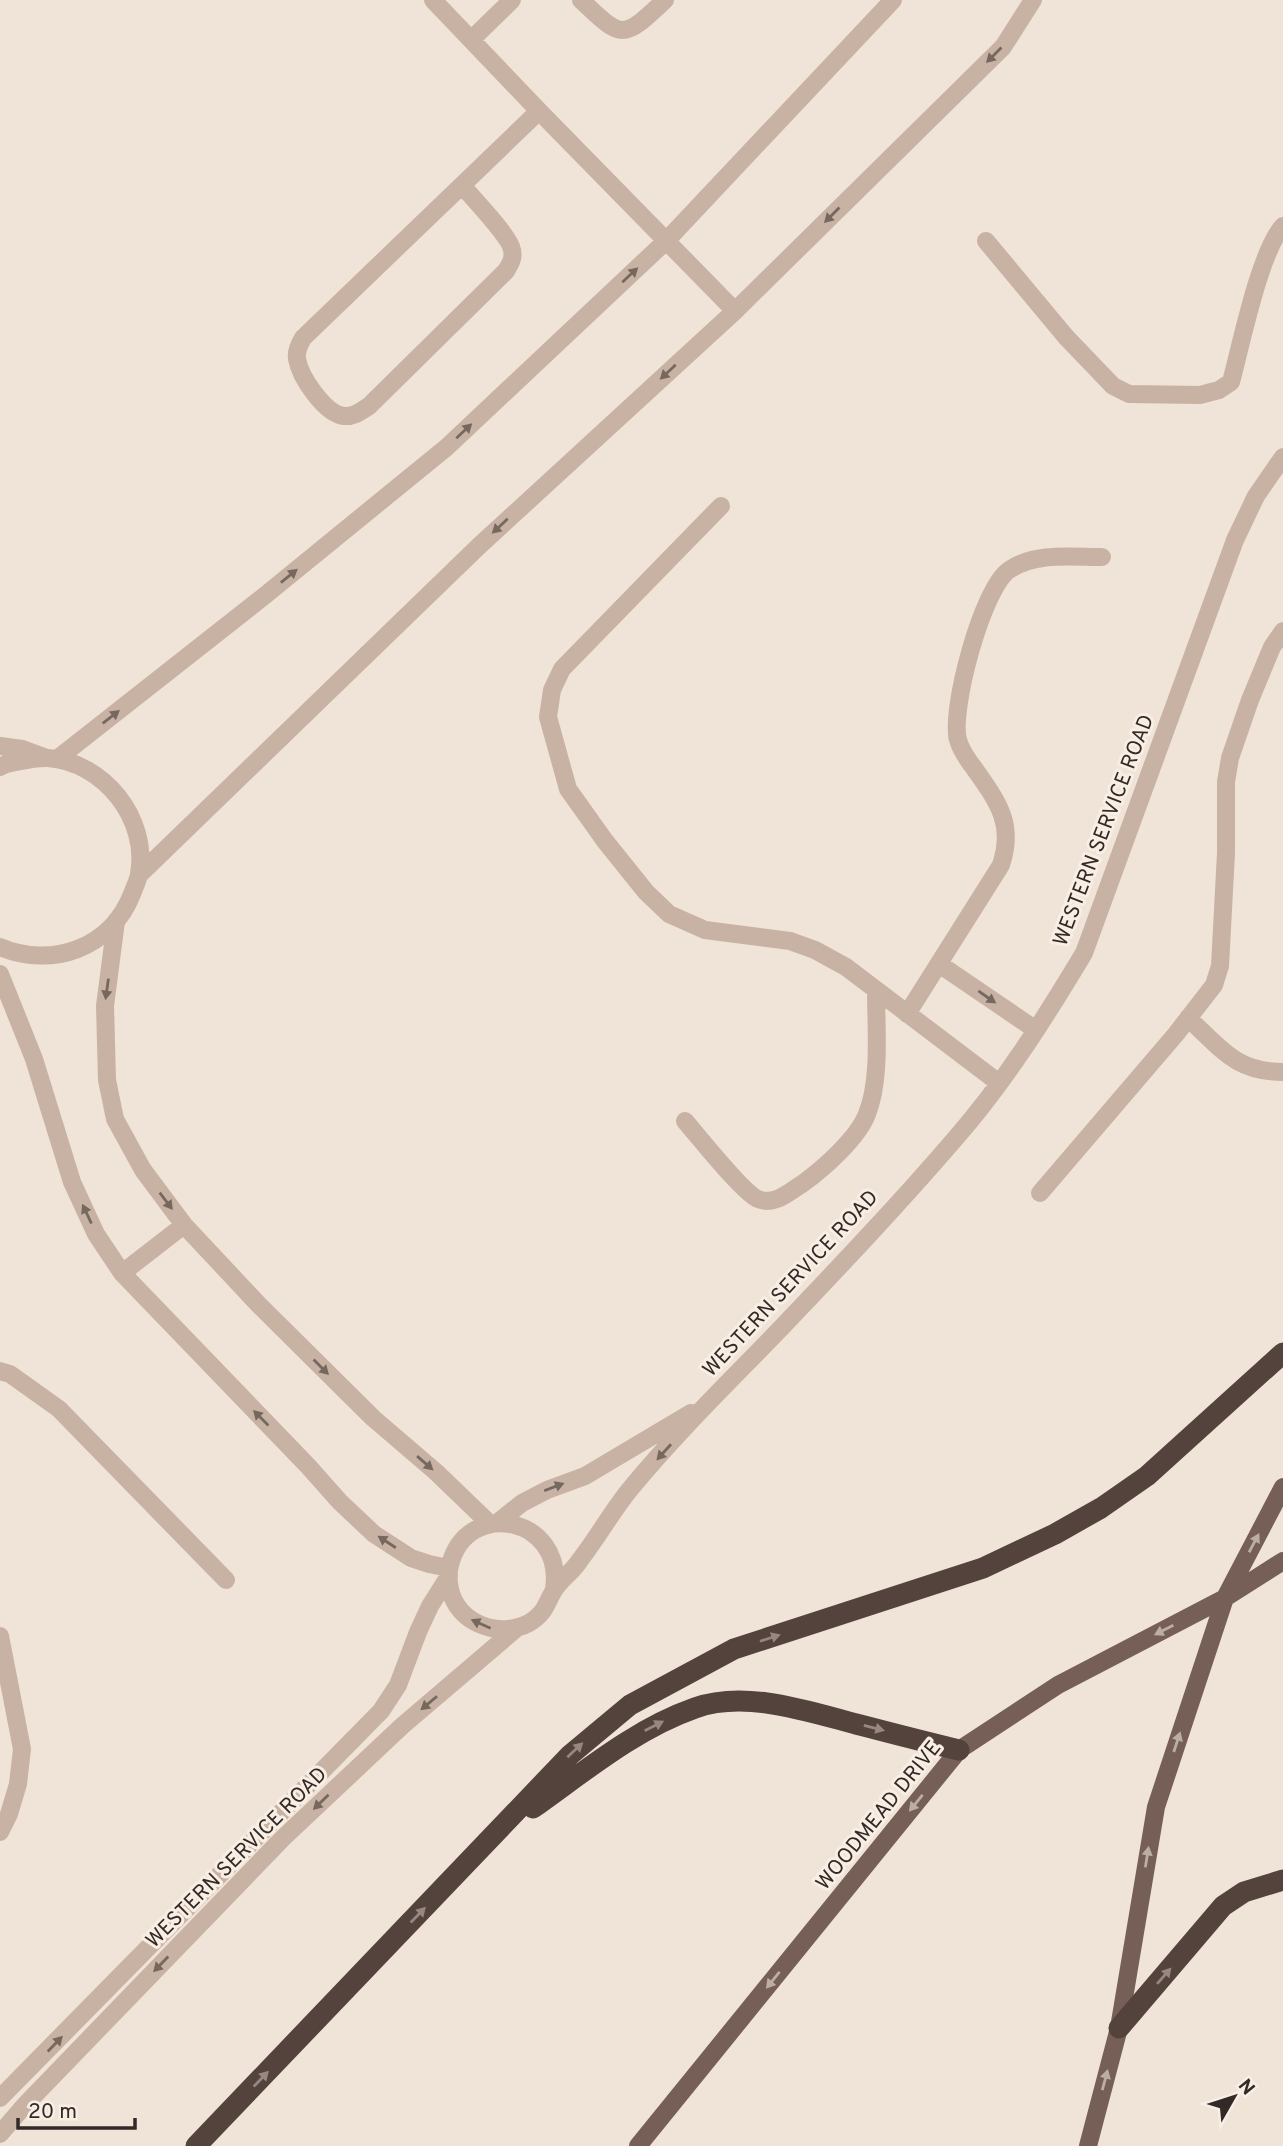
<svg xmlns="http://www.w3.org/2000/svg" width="1283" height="2146" font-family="Overpass,sans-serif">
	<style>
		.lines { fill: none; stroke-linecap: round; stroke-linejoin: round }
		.minor { stroke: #c8b2a4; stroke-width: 18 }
		.major { stroke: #755f57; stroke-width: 18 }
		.highway { stroke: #54433d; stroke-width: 21 }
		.oneway { fill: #76675f }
		.oneway2 { fill: #bdaea5 }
		.oneway3 { fill: #968780 }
		.labels { text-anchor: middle; stroke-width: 6; stroke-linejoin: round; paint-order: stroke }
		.street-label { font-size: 21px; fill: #332926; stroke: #f8eee4 }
	</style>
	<rect width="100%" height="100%" fill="#f0e3d8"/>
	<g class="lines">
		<path class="minor" d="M433,0L539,111L735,311
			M581,0C622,39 622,41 665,0
			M471,40L512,0
			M462,185C473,199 510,236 512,250C514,259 510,264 506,271L369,406C361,411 354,417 344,416C325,414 300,377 297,359C296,351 299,345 303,338L539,111
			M986,241L1066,337L1113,386L1129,394L1200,395L1219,390L1231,382C1241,345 1260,251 1283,226
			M721,506L562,669L552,690L548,717L568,789L605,841L646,892L669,914L705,930L790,941L815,950L846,967L999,1083
			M0,746L22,749L44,757
			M57,759L263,597L447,447L667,240L893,0
			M0,767L6,764C19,762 34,757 48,758C104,762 149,819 139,874C138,881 134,888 132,894C111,948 52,969 0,947
			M139,875L479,546L735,311L1003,47L1033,0
			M116,921L105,1006L107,1080L115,1119L143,1170L184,1225L259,1305L373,1418L436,1472L490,1524
			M939,964L1036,1030
			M0,974L34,1059L72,1182L96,1234L122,1273L308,1466L340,1502L374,1534L411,1558L429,1564L449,1568
			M907,1014L1001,865C1015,823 997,801 974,768C967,759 961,750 958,740C950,710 982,589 1009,570C1035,552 1072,557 1102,557
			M1188,1018C1221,1048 1235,1072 1283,1072
			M685,1121C698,1136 744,1194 758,1199C775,1206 789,1192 802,1184C823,1169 858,1138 867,1114C881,1079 876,1028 876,991
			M1040,1193L1176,1034L1214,985L1220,966L1226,853V782L1230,758L1250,700L1272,647L1283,631
			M122,1273L184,1225
			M0,1371L10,1374L59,1409L226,1580
			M497,1523L522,1503L547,1490L585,1476L691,1413
			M554,1589C565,1517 467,1497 450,1565C448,1573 448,1581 450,1589C457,1623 499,1639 529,1623C548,1612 546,1600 557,1586C564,1577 574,1570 580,1560C598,1537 612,1511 631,1488C678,1431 732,1379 783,1326C841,1265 899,1204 954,1140C1004,1083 1045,1018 1084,953L1235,540L1256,496L1283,457
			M0,1636L22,1749L18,1784L9,1814L0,1832
			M0,2098L381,1711L398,1685L418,1632L430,1606L449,1576
			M0,2134L24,2106L283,1838L402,1726L518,1627"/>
		<path class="major" d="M638,2146L959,1750L1058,1685L1225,1598L1283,1561
			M1088,2146L1119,2028L1156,1807L1225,1598L1283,1487"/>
		<path class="highway" d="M533,1808C584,1772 635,1729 695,1708C745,1690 807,1711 856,1724C891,1733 925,1742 959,1750
			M1119,2028L1223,1906L1244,1892L1283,1880
			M196,2146L570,1755L630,1705L734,1649L983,1568L1055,1534L1101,1508L1147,1476L1283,1353"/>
	</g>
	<defs><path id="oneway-solid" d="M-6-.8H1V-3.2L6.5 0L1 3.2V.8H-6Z" transform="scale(1.75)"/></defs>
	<g class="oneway">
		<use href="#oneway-solid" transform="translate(994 55) rotate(135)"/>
		<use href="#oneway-solid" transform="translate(832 215) rotate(135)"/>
		<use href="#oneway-solid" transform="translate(630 275) rotate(-43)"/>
		<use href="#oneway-solid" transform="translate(668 372) rotate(137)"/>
		<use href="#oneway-solid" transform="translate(464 431) rotate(-43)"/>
		<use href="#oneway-solid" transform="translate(500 526) rotate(137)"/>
		<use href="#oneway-solid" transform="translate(289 576) rotate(-39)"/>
		<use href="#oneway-solid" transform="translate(111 717) rotate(-38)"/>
		<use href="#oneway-solid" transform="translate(107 989) rotate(98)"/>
		<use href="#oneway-solid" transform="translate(987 997) rotate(35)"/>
		<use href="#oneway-solid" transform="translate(166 1201) rotate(53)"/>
		<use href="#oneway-solid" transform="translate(87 1214) rotate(-115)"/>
		<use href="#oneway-solid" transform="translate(321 1367) rotate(45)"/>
		<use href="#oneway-solid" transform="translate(261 1418) rotate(-135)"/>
		<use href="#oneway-solid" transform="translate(664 1452) rotate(132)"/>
		<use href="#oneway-solid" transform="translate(425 1463) rotate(41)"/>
		<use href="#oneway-solid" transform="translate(554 1487) rotate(-21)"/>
		<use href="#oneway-solid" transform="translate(387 1542) rotate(-147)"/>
		<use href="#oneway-solid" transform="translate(481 1624) rotate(-156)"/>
		<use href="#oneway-solid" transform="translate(429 1703) rotate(140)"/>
		<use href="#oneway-solid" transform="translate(321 1802) rotate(136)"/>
		<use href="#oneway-solid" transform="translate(161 1964) rotate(134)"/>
		<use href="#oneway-solid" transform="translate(55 2044) rotate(-46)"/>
	</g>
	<g class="oneway2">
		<use href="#oneway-solid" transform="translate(1254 1543) rotate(-62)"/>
		<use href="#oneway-solid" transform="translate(1164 1630) rotate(153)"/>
		<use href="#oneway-solid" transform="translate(1177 1742) rotate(-72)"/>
		<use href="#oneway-solid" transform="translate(916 1803) rotate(129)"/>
		<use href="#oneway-solid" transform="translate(1147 1857) rotate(-81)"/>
		<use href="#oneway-solid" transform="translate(773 1980) rotate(129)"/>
		<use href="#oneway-solid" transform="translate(1105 2080) rotate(-75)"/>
	</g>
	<g class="oneway3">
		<use href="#oneway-solid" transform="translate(770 1638) rotate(-18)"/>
		<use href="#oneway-solid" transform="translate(654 1726) rotate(-27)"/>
		<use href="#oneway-solid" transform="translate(874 1728) rotate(14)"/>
		<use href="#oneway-solid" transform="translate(575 1750) rotate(-43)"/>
		<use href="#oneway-solid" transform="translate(418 1915) rotate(-46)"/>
		<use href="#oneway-solid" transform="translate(1164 1976) rotate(-49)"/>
		<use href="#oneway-solid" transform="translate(261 2079) rotate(-46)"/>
	</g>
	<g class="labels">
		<g class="street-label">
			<text transform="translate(1103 830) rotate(-69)" y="7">WESTERN SERVICE ROAD</text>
			<text transform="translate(790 1283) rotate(-47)" y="7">WESTERN SERVICE ROAD</text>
			<text transform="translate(878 1815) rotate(-51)" y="7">WOODMEAD DRIVE</text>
			<text transform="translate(236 1857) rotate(-45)" y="7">WESTERN SERVICE ROAD</text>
		</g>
	</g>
	<g transform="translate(1234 2097) rotate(51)" stroke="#f8eee4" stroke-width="5" paint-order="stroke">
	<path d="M0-5L12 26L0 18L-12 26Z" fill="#332926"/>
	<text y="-10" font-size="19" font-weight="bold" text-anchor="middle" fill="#332926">N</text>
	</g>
	<path d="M18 2118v10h117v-10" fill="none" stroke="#332926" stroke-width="3.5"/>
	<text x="28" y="2118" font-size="21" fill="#332926" stroke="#f8eee4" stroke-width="5" paint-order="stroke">20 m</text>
</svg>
